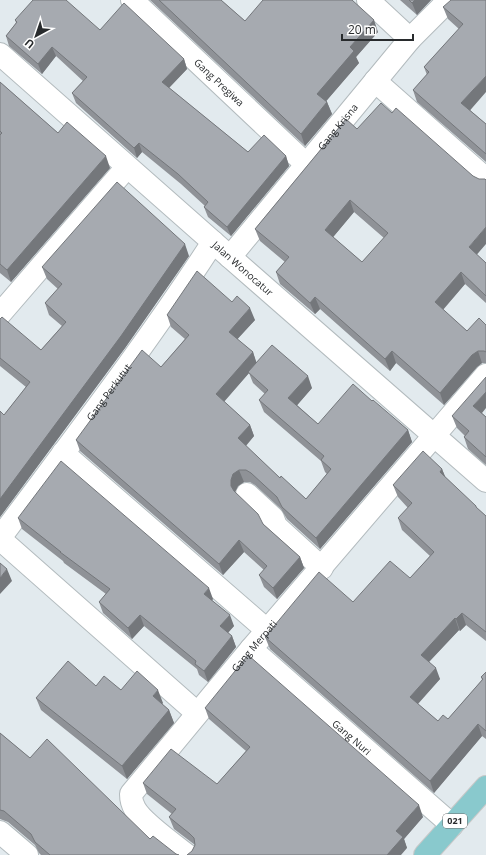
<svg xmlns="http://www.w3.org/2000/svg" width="486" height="855" font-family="'Open Sans',sans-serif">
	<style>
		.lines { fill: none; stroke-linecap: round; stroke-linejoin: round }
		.minor-casing { stroke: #b3bbbe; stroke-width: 24 }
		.major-casing { stroke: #c7c8c8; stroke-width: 24 }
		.minor { stroke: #fff; stroke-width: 22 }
		.major { stroke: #89c9cd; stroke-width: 22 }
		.wall { fill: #8f9297; fill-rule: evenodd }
		.shaded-wall { fill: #74777b }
		.building { fill: #a6aab0; stroke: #74777b; fill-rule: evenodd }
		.labels { text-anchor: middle; stroke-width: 3; stroke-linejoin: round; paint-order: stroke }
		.shield { fill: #fff; stroke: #686b6c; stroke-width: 1 }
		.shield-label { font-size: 9px; font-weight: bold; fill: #282b2d }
		.street-label { font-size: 10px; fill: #282b2d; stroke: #fff }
	</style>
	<rect width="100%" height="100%" fill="#e2eaee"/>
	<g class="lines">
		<defs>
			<g id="minor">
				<path id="s1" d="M132,0L307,165"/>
				<path d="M368,0L410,39"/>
				<path id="s2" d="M0,54L230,257L486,481"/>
				<path d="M375,81L486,179"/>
				<path id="s3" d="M230,257L410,39L449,0"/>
				<path d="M0,314L127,167"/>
				<path d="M63,453L268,631"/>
				<path d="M247,494L273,518L276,526L322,568"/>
				<path id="s4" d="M0,538C72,441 147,344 213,242"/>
				<path d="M0,539L197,713"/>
				<path id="s5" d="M251,649L452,825"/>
				<path d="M0,832L27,855"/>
				<path id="s6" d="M187,855C174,845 142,822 135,809C132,804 131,800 131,794L251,649L486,375"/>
			</g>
			<path id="major" d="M425,855L486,787"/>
		</defs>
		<use href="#minor" class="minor-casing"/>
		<use href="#major" class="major-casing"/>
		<use href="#minor" class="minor"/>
		<use href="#major" class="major"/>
	</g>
	<path class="wall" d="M150,0H221L245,21L378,32L356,57L359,63L326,101L327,102L332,114L305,146Z
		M400,0H431L417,15Z
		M486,0L470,110L486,124V162L417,102L413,90L427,75L424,67L459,29L448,19L443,7Z
		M15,20L100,30L184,59L187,69L169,88L248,152L286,156L289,166L231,236L208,217L204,207L205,206L181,184L142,152L137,158L76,103L72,93L83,81L56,56L42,74L9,46L6,36L16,23Z
		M0,82L58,133L110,168L11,282L0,273Z
		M346,119L477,255L486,263V303L465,284L443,310L467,331L486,325V363H482L477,367L444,405L396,363L390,371L320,309L315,314L280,284L276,272L285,262L260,241L255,229ZM354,212L384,238L362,262L333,237Z
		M189,256L125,348L0,517V411L4,415L26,387L0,366V319L41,350L62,326L49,315L45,303L58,289L47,279L42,267Z
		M232,302L255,320L237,339L253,352L256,363L312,388L297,405L318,424L372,401L408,430L412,442L320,549L287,519L281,509L255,485L250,482H244L238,486L235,492L263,524L300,557L304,568L277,599L264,587L259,575L264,570L244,552L223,575L80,451L76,440L161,367L185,339L171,327L167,315ZM249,373L253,383L265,394L259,400L264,412L321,461L325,472L327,474L306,499L280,478L246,446L254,436L250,425L224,402Z
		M482,413L486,417V465L468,449L464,437L465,436L457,428L452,416Z
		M442,469L445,477L477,508L486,516V641L466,625L460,631L459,630L429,662L440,679L418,704L438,721L448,719L482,680L481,677L486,672V739L482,736L434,793L270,649L265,637L353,602L410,578L430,556L402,530L398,518L408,508L398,497L393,485Z
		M18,518L213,599L212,600L234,626L228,633L232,636L236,647L208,682L199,675L197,669L144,626L132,639L103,613L99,602L106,594L64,563L63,561L22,529Z
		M96,686L121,690L163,703L162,704L169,710L174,723L127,779L41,710L36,698Z
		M205,708L423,817L404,839L407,848L192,851L195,845L174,829L169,817L172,814L147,794L143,783L217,784L246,751L209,719Z
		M0,733L30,758L150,839L176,854L179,855H41L39,853L35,845L8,822L0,819Z"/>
	<path class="shaded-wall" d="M415,0H431L417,15L412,3Z
		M374,20L378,32L356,57L359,63L322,106L317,94L350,47Z
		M52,47L56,56L42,74L38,64Z
		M184,59L187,69L165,92L162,82Z
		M486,76V92L466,115L461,103Z
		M327,102L332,114L305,146L301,134Z
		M139,143L142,152L137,158L134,148Z
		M106,156L110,168L11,282L7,270Z
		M286,156L289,166L231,236L227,227Z
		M350,200L354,212L329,242L325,230Z
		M486,227V244L473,259L469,247Z
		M185,244L189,256L125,348L0,517V499Z
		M461,272L465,284L439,314L435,302Z
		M315,297L320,309L315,314L310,303Z
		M250,308L255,320L233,344L229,332Z
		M392,351L396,363L390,371L385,359Z
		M478,351L482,363L477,367L444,405L440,393L472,355Z
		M253,352L257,364L248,372L249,373L220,406L216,394Z
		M308,376L312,388L293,410L288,398Z
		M486,392V408L478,418L473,406Z
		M250,425L254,436L242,450L238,438Z
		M408,430L412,442L320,549L316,538Z
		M442,469L447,481L440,472Z
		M239,470L244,482L238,486L235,492V498L231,486V480L233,474Z
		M239,540L244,552L223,575L219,564Z
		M300,557L304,568L277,599L273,588Z
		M7,569L12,581L0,594V578Z
		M209,588L213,599L208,605L204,594Z
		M462,613L466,625L460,631L456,619Z
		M140,615L144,626L132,639L128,628Z
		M230,615L234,626L224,637L220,626Z
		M455,618L459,630L425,666L421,655Z
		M232,636L236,647L208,682L204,671Z
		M436,668L440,679L414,708L410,697Z
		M158,690L163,703L158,708L153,696Z
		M169,710L174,723L127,779L122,766Z
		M478,724L482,736L434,793L430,781Z
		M419,805L423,817L404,839L407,848L401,855H387L396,831Z"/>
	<path class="building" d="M33,0H66L100,30L124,3L184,59L162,82L248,152L264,135L286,156L227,227L204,207L208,202L178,174L139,143L134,148L72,93L87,77L52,47L38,64L6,36L17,22L15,20Z
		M159,0H221L245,21L263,0H352L374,20L350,47L354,51L317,94L327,102L301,134Z
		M409,0H415L412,3Z
		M451,0H486V76L461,103L486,124V154L413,90L429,72L424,67L463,24L443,7Z
		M0,82L58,133L67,122L106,156L7,270L0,264V135L2,133L0,131Z
		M381,103L392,113L396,108L473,176L479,179H485L486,180V227L469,247L486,263V296L461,272L435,302L467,331L479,318L486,325V352L484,351H478L472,355L440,393L392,351L385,359L315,297L310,303L276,272L289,257L255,229L346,119L357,129ZM350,200L388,233L362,262L325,230Z
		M117,182L185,244L121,336L0,499V411L4,415L30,382L0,358V319L2,317L41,350L66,322L45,303L62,284L42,267Z
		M197,271L232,302L237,296L250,308L229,332L253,352L216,394L250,425L238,438L280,478L281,476L306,499L331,469L321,460L324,456L259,400L268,390L248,372L272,345L308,376L288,398L318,424L353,384L372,401L373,400L408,430L316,538L282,507L277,497L251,473L246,470H239L233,474L231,480V486L234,491L258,514L263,524L300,557L273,588L259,575L267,566L239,540L219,564L76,440L142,350L161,367L189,335L167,315Z
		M486,377V392L473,406L486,417V457L464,437L469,431L452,416Z
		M423,451L442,469L440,472L476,506V507L486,516V632L462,613L456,619L455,618L421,655L436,668L410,697L438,721L443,715L448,719L483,679L481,677L486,672V731L478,724L430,781L265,637L319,572L353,602L390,561L410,578L434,552L398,518L412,503L393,485Z
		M61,461L209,588L204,594L230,615L220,626L232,636L204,671L195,664L196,661L140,615L128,628L99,602L110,589L60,552H61L18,518Z
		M0,563L7,569L0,578Z
		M248,655L419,805L396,831L403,837L387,855H187L192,851L195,845L194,838L190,834L169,817L176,809L143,783L171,749L217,784L250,747L205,708Z
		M68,661L96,686L104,676L121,690L137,671L158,690L153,696L169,710L122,766L36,698Z
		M0,733L30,758L47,739L150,839L153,836L176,854L179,855H50L35,842L31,834L4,811L0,810Z"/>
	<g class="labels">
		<rect class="shield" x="443" y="814" width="24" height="14" rx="3"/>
		<g class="shield-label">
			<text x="455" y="824">021</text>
		</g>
		<g class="street-label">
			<text dy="4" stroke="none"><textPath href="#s1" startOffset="120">Gang Pregiwa</textPath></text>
			<text dy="4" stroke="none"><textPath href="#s3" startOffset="169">Gang Krisna</textPath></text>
			<text dy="4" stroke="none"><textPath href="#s2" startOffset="324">Jalan Wonocatur</textPath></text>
			<text dy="4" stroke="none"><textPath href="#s4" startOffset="182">Gang Perkutut</textPath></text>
			<text dy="4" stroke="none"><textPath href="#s6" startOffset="278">Gang Merpati</textPath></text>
			<text dy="4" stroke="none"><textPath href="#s5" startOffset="134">Gang Nuri</textPath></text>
		</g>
	</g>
	<g transform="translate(36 36) rotate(220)" stroke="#ffffff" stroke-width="3" paint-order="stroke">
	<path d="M0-3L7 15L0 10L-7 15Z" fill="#282b2d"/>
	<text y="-6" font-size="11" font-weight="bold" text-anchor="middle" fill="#282b2d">U</text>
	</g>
	<path d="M342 34v6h71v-6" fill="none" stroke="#282b2d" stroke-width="2"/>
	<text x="348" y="34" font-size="12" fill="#282b2d" stroke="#ffffff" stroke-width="3" paint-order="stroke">20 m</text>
</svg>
